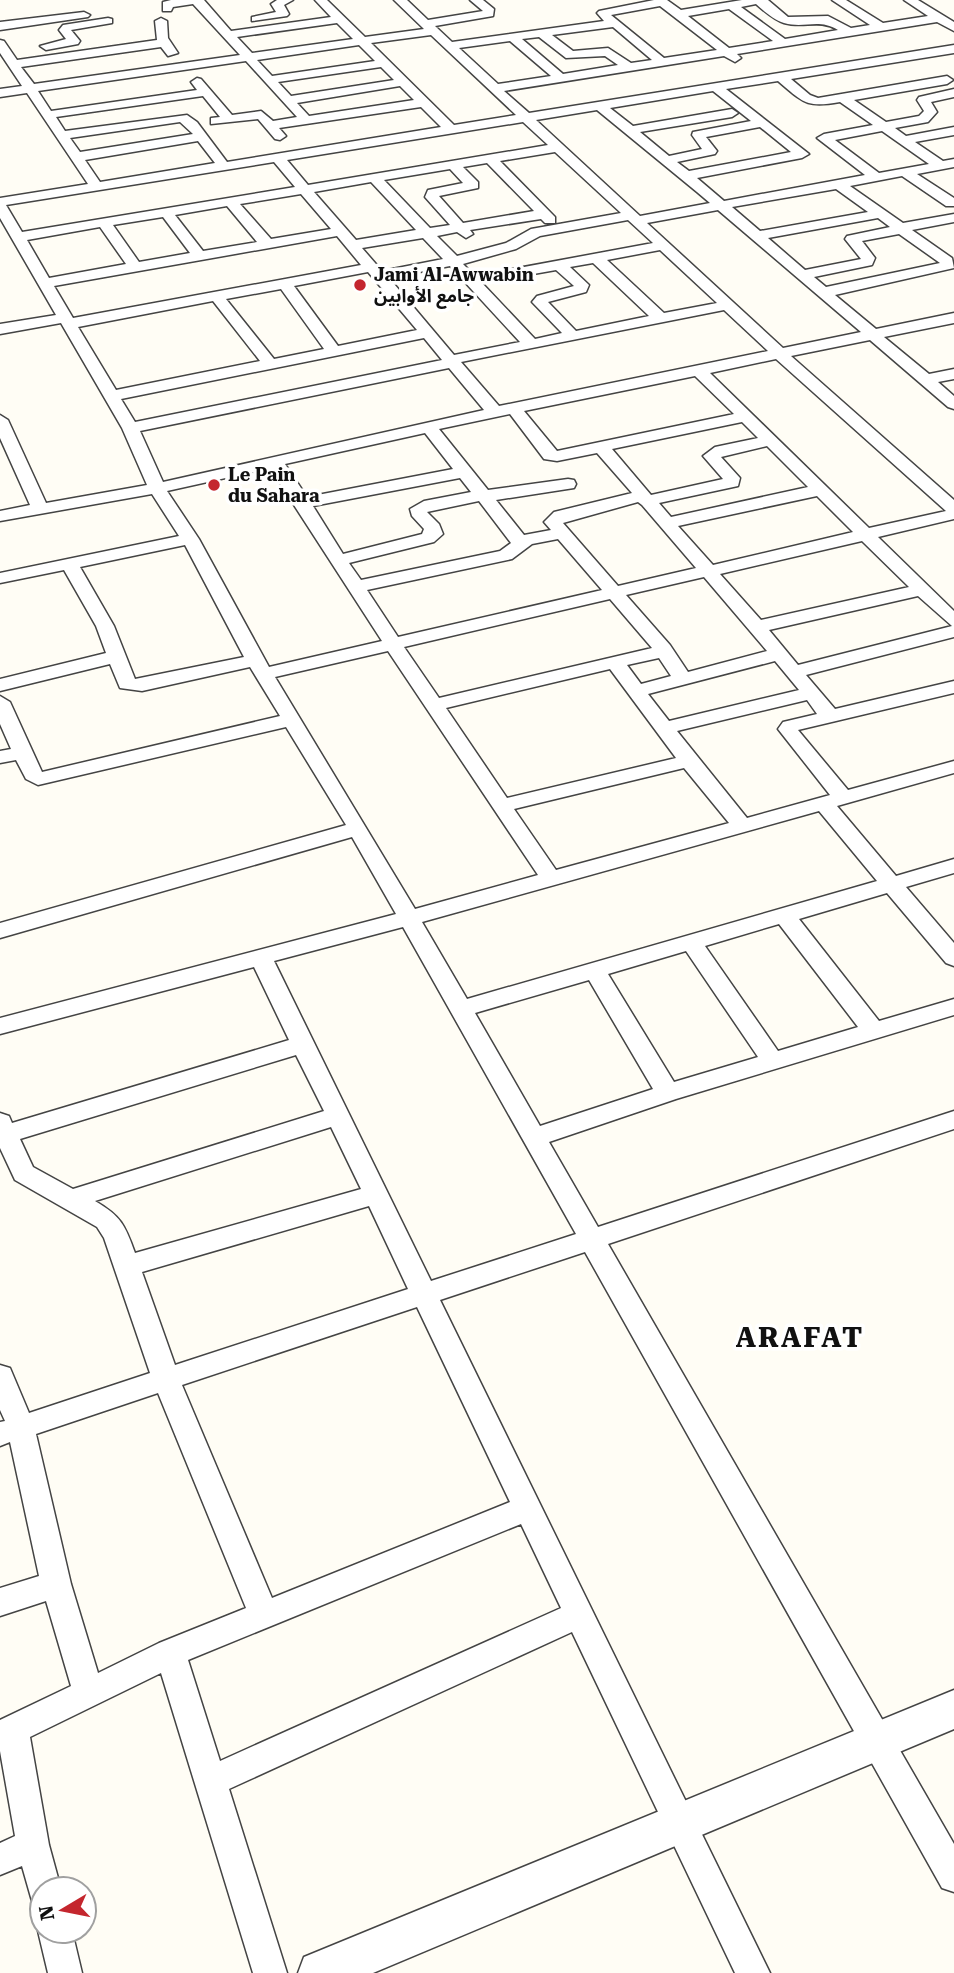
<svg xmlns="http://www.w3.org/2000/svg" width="954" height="1973" font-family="'Roboto Serif','Noto Sans Arabic',serif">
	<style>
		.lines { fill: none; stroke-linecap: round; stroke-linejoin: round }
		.minor-casing { stroke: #444; stroke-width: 3 }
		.tertiary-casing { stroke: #444; stroke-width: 3 }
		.minor { fill: #fff; fill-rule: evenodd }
		.tertiary { fill: #fff; fill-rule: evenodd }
		.poi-dot { fill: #c4262e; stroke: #fff; stroke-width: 2.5 }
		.labels { text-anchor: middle; stroke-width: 7; stroke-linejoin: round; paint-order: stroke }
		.far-poi-label { font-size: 18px; font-weight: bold; fill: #111; stroke: #fff; text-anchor: start }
		.district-label { font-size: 28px; font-weight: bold; letter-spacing: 2px; fill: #111; stroke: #fff }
	</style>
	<rect width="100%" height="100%" fill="#fffdf5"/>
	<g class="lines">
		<defs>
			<path id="minor" d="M171,0H204L231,31L331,17L315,0H327L365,37L424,29L394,0H407L428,20L483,11L470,0H483L494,9L493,16L435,26L452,42L604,21L597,13L599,11L654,0H667L681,10L742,0H768L788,17L828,16L851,28L870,25L832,0H846L883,23L928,16L904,0H918L954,22V31L937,22L737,54L741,58L735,62L724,56L504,91L529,113L954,45V53L791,79L810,95L818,98L947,76L953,80L947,84L854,100L886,122L919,116L924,111L917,100L919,97L954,89V97L931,102L937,112L928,122L895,128L906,136L954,127V135L915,142L943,161L954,159V167L917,174L954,198V206H946L902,176L850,186L903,223L954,214V222L912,230L952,258L954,268L835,295L876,329L954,313V323L884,337L929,374L954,369V379L938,382L954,396V409L948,407L870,340L791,356L954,500V519L878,537L954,611V637L806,675L835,709L954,681V693L798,730L848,790L954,761V773L837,806L896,876L954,859V873L906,887L954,943V966L946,963L887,893L799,919L879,1021L954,999V1015L676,1099L549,1142L598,1227L954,1111V1129L608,1244L954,1844V1892L942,1888L585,1252L440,1300L770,1973H735L572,1632L229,1789L287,1973H253L161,1673L30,1737L49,1845L61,1889H42V1905L32,1901L22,1866L0,1875V1843L15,1836L0,1751V1720L71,1686L46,1601L0,1616V1588L39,1576L10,1442L0,1446V1422L5,1421L0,1410V1365L10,1368L29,1413L150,1373L104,1238L97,1227L15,1180L0,1148V1113L9,1116L12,1123L289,1040L254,967L0,1034V1018L396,914L352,837L0,938V923L346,825L286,727L38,785L26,779L16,760L0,763V751L11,749L0,724V696L10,702L42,772L280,716L250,667L142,691L120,688L110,664L0,691V679L106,653L96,626L64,570L0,583V573L179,536L152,494L0,521V511L30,505L0,438V415L8,420L46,503L147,485L122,428L61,323L0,334V324L56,315L0,218V198L88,184L27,93L0,97V89L22,86L0,53V40L4,41L17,60L157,40L155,21L161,18L167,21L168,38L178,53L168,56L161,47L21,67L34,84L240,55L193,4L173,7L171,11H163V2ZM756,4C764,11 774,20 784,23C805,29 818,18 838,30L785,39L741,7ZM660,6L717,50L664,58L611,15ZM729,9L773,41L729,48L688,16ZM337,23L353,39L252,53L237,37ZM613,27L652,60L631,63L608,48L573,51L552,35ZM431,35L516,115L454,125L371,43ZM539,37L566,58L605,56L618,65L563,74L522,39ZM510,41L551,76L498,84L459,48ZM359,45L375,61L272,76L257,60ZM246,61L297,117L273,121L261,111L232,115L201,79L197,78L191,82L197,90L51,111L38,91ZM381,67L394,80L291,96L278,82ZM778,81C804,103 806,108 840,102L873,125L824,134L817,138L865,175L724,201L697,178L802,158L809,154L726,89ZM400,86L414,100L309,116L297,103ZM713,91L751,121L693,132L692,135L702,149L669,156L640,132L732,117L738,113L732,109L633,126L610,108ZM203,96L220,117L211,118V124L258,119L275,139L280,140L286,136L279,128L421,107L441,127L227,162L197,122L187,115L65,131L56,117ZM597,110L697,192L710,203L640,216L536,120ZM180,122L193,134L80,152L70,138ZM523,122L548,145L308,185L287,160ZM760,127L791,152L689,171L677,162L715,154L717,151L706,137ZM882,131L929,164L879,173L835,140ZM198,141L215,163L100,182L85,160ZM555,152L621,213L531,229L506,243L457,256L437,236L457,232L466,238L473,234L470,230L541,219L545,223H555V217L500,161ZM274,162L295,187L22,232L6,205ZM487,163L534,211L463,223L439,196L478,188V182L463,167ZM450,169L463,183L428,190L425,197L450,225L430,228L384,180ZM371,182L416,230L356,240L314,192ZM836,189L868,212L760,231L732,207ZM301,194L331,229L271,239L240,204ZM227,206L257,242L203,251L175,215ZM718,210L861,332L783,348L647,223ZM163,217L190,253L139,262L113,225ZM878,218L890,227L847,236L845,239L861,259L805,270L768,238ZM628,220L653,243L475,276L463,264L516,249L540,236ZM100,227L126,264L49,278L27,240ZM899,234L940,263L826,287L814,277L872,265L875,258L862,241ZM337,236L361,265L73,318L54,286ZM423,238L443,259L382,271L362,248ZM660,250L717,303L664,313L607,260ZM593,263L649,316L576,331L548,302L586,292L589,285L570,267ZM450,266L520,342L454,355L389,278ZM556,270L574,286L537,296L532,302L562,333L535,339L482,283ZM368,272L417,330L338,346L294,286ZM281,289L324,349L274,359L226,299ZM213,301L260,361L116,390L78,327ZM724,310L768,351L499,406L461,362ZM424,338L442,360L135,422L121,399ZM776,359L946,511L869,528L710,373ZM449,368L484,410L163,482L140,431ZM695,376L734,414L557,451L524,411ZM510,414L544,459L557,461L597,453L632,493L554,512L544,522L551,530L524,535L496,500L574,488L576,484L574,480L568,479L488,490L439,429ZM742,422L758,438L715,447L703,456L723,479L651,495L612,449ZM425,433L453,469L307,497L285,464ZM767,446L808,487L671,517L659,503L738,486L740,478L721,457ZM270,468L382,641L269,667L199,539L167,491ZM460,478L471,492L424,501L410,509L412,516L424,529L422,534L343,554L313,506ZM817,496L853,532L713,565L678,526ZM479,501L511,543L500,551L361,580L349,563L434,542L443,534L439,524L427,512ZM638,502L642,505L696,568L618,586L563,523ZM558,539L602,590L398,637L367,590L512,559L532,544ZM862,541L909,587L761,620L720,574ZM185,545L244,657L135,679L114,626L80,567ZM704,577L767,651L688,672L670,645L626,595ZM918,596L952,626L798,665L769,630ZM610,599L652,648L439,698L404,647ZM388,651L538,875L415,909L275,677ZM659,658L671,676L641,684L627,665ZM775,661L799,690L669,721L648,694ZM610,669L676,758L507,798L446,708ZM807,700L817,714L783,722L778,729L830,795L747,818L677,731ZM684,768L729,823L556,870L514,809ZM819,811L877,881L467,999L422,922ZM779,924L858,1027L778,1051L705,946ZM403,927L576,1234L431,1281L274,961ZM686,951L758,1057L674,1082L608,974ZM589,980L653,1089L540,1126L475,1013ZM296,1055L324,1111L73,1189L33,1167L20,1139ZM331,1127L361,1189L135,1253C125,1225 121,1216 95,1201ZM369,1206L408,1289L175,1365L142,1272ZM417,1307L510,1502L272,1598L182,1385ZM158,1393L246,1608L159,1643L98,1673L71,1584L36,1434ZM521,1524L561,1608L220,1761L188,1660Z
				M277,0H293L284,5L289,14L287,16L252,21V17L276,12L271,4Z
				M84,12L90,15L88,17L0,30V22Z
				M108,18L112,19V23L71,30L80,41L78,44L46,50L40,46L66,39L59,30L63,25Z
				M42,1922V1931H72L82,1973H48L38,1931Z"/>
			<path id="tertiary" d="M954,1690V1729L373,1973H298L304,1957Z"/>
		</defs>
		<use href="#minor" class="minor-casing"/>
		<use href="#tertiary" class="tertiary-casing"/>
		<use href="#minor" class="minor"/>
		<use href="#tertiary" class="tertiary"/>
	</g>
	<g class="poi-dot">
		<circle cx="360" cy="285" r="7"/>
		<circle cx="214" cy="485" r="7"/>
	</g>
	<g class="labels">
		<g class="far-poi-label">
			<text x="374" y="281">Jami Al-Awwabin<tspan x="374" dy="21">جامع الأوابين</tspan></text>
			<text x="228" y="481">Le Pain<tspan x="228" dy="21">du Sahara</tspan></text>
		</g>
		<g class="district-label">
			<text x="800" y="1347">ARAFAT</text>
		</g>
	</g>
	<g transform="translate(63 1910) rotate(260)"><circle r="33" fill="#ffffff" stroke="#a0a0a0" stroke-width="2"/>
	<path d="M0-5L12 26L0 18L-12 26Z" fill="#c4262e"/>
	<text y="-10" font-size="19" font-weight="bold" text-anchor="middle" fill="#111111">N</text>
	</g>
</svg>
